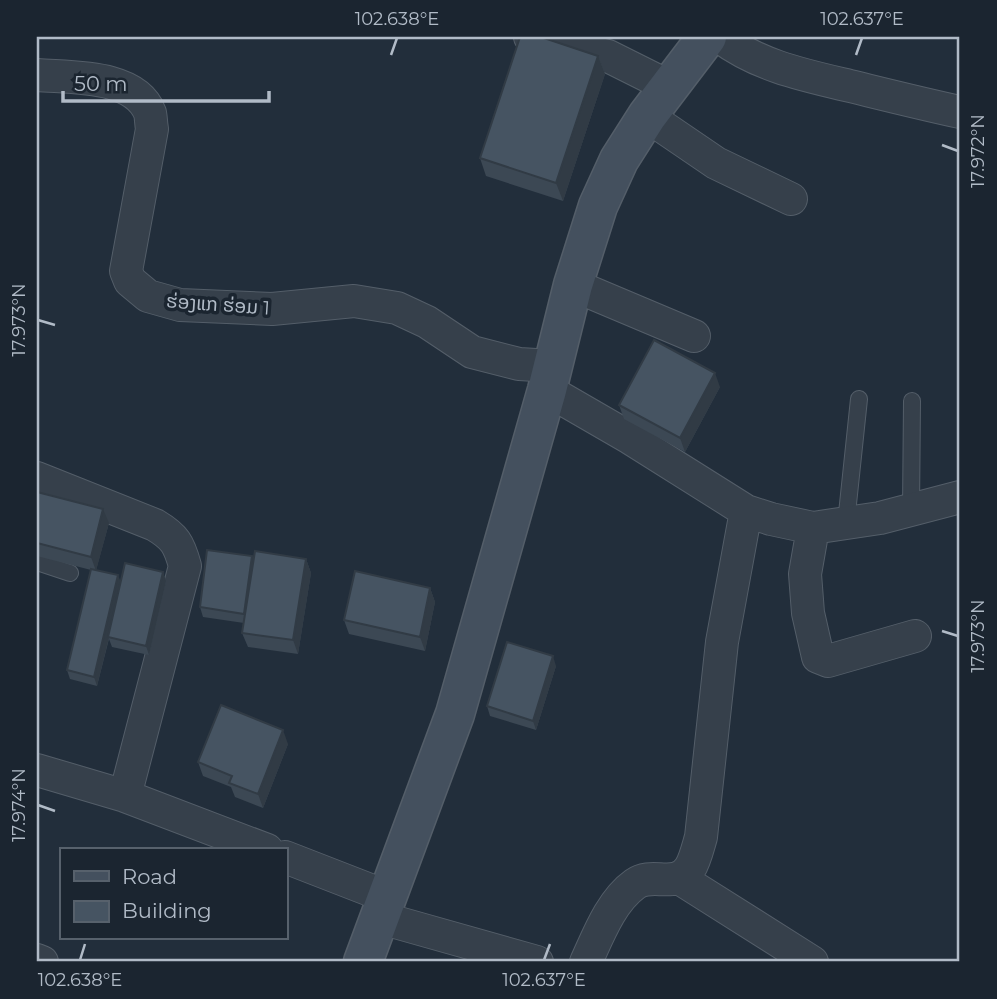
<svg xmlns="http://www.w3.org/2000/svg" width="997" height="999" font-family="Montserrat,'Noto Sans Lao',sans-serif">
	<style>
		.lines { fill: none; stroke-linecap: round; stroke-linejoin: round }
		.lane-casing { stroke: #545e69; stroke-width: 18 }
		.street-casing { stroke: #545e69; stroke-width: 34 }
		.secondary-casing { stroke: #545e69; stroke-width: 41 }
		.lane { stroke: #36404b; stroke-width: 16 }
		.street { stroke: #36404b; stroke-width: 32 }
		.secondary { stroke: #44505e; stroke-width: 38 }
		.wall { fill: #3c4854 }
		.shaded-wall { fill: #313b45 }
		.building { fill: #465462; stroke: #313b45; stroke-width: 2 }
		.ticks { fill: none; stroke: #b1bbc7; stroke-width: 2.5 }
		.labels { text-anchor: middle; stroke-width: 7; stroke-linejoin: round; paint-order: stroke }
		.street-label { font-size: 19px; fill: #b1bbc7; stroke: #1b2530 }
		.neatline { fill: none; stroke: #b1bbc7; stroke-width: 2.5 }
		.ticks-label { font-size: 18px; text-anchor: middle; fill: #b1bbc7 }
	</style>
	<rect width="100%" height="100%" fill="#222e3b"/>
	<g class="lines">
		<defs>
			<path id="lane" d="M911,509L912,401
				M846,523L859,399
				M37,562L70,573"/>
			<path id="street" d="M530,37L608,56L668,86
				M720,37C759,66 803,75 850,86C887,95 923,104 960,112
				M37,75C71,78 135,74 150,113C151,117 151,124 152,129L126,271L130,281L148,296L180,305L272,309L354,301L397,308L427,322L472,352L519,364L553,366
				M647,116L716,163L791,199
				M573,285L694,336
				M547,390L630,438L746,511L771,519L813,528L880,518L960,497
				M37,478L155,525C175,537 179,544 185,566L125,796
				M813,528L805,574L808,613L818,657L828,661L915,636
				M37,770L125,796L267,850
				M285,857L388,897
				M679,878L812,962
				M381,918L537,962
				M37,960L42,962
				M586,962C598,936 611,901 635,884C653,871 675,890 690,868C695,860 698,847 701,837L722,642L746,511"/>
			<path id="secondary" d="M363,962L455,714L547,390L573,285L598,206L619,160L647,116L707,37"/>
		</defs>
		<use href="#lane" class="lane-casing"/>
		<use href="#street" class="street-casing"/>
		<use href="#secondary" class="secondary-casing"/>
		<use href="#lane" class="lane"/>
		<use href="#street" class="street"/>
		<use href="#secondary" class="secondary"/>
	</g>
	<path class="wall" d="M598,56L605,74L563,201L486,176L480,158Z
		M720,387L685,452L624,419L619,405Z
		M37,492L109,523L96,570L121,582L163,572L166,581L149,655L112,647L109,639L97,686L70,679L67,670L91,570L37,556Z
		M306,559L311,573L298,654L248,647L242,633L244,623L203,617L200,607L254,561Z
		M430,588L435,602L425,651L349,634L344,620Z
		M556,666L536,730L490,716L487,706Z
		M288,744L263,808L235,797L231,787L203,776L198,762Z"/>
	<path class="shaded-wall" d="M598,56L605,74L563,201L556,183Z
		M715,373L720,387L685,452L680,438Z
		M103,509L109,523L96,571L91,557Z
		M252,556L256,566L248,623L244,614Z
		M306,559L311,573L298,654L293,640Z
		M163,572L166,581L149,655L146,646Z
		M118,575L122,585L97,686L94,677Z
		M430,588L435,602L425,651L420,637Z
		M553,656L556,666L536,730L533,721Z
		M283,730L288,744L263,808L258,794Z"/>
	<path class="building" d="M520,37H541L598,56L556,183L480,158Z
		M654,340L715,373L680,438L619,405Z
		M37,492L103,509L91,557L37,543Z
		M207,550L252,556L244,614L200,607Z
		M255,551L306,559L293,640L242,633Z
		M125,563L163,572L146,646L108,637Z
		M91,569L118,575L94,677L67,670Z
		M355,571L430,588L420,637L344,620Z
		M507,642L553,656L533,721L487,706Z
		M221,705L283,730L258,794L229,783L232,776L198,762Z"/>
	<path class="ticks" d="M391,55L397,38M856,55L862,38M942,145L958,151M38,320L55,325M942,631L958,636M38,805L55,811M80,960L85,944M544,960L550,944"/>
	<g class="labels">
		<g class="street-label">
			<text transform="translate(218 304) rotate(4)" y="7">ຮ່ອງແກ ຮ່ອມ 1</text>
		</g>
	</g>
	<rect width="997" height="999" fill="none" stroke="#1b2530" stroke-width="77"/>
	<rect x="60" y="848" width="228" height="91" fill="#1b2530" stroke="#57616c" stroke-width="2"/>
	<rect x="74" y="871" width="35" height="10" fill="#44505e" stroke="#57616c" stroke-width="2"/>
	<text x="122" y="884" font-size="21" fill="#b1bbc7">Road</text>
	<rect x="74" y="901" width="35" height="21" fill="#465462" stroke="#57616c" stroke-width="2"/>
	<text x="122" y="918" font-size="21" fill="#b1bbc7">Building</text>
	<path d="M63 91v10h206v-10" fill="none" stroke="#b1bbc7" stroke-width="3.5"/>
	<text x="74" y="91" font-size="21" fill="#b1bbc7" stroke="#1b2530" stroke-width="5" paint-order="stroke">50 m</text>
	<rect x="38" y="38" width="920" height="922" class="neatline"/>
	<g class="ticks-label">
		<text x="397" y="25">102.638°E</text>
		<text x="862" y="25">102.637°E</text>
		<text transform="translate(978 151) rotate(-90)" y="6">17.972°N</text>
		<text transform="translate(19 320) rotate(-90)" y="6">17.973°N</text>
		<text transform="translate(978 636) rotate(-90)" y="6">17.973°N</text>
		<text transform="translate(19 805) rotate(-90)" y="6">17.974°N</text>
		<text x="80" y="986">102.638°E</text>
		<text x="544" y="986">102.637°E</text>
	</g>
</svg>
